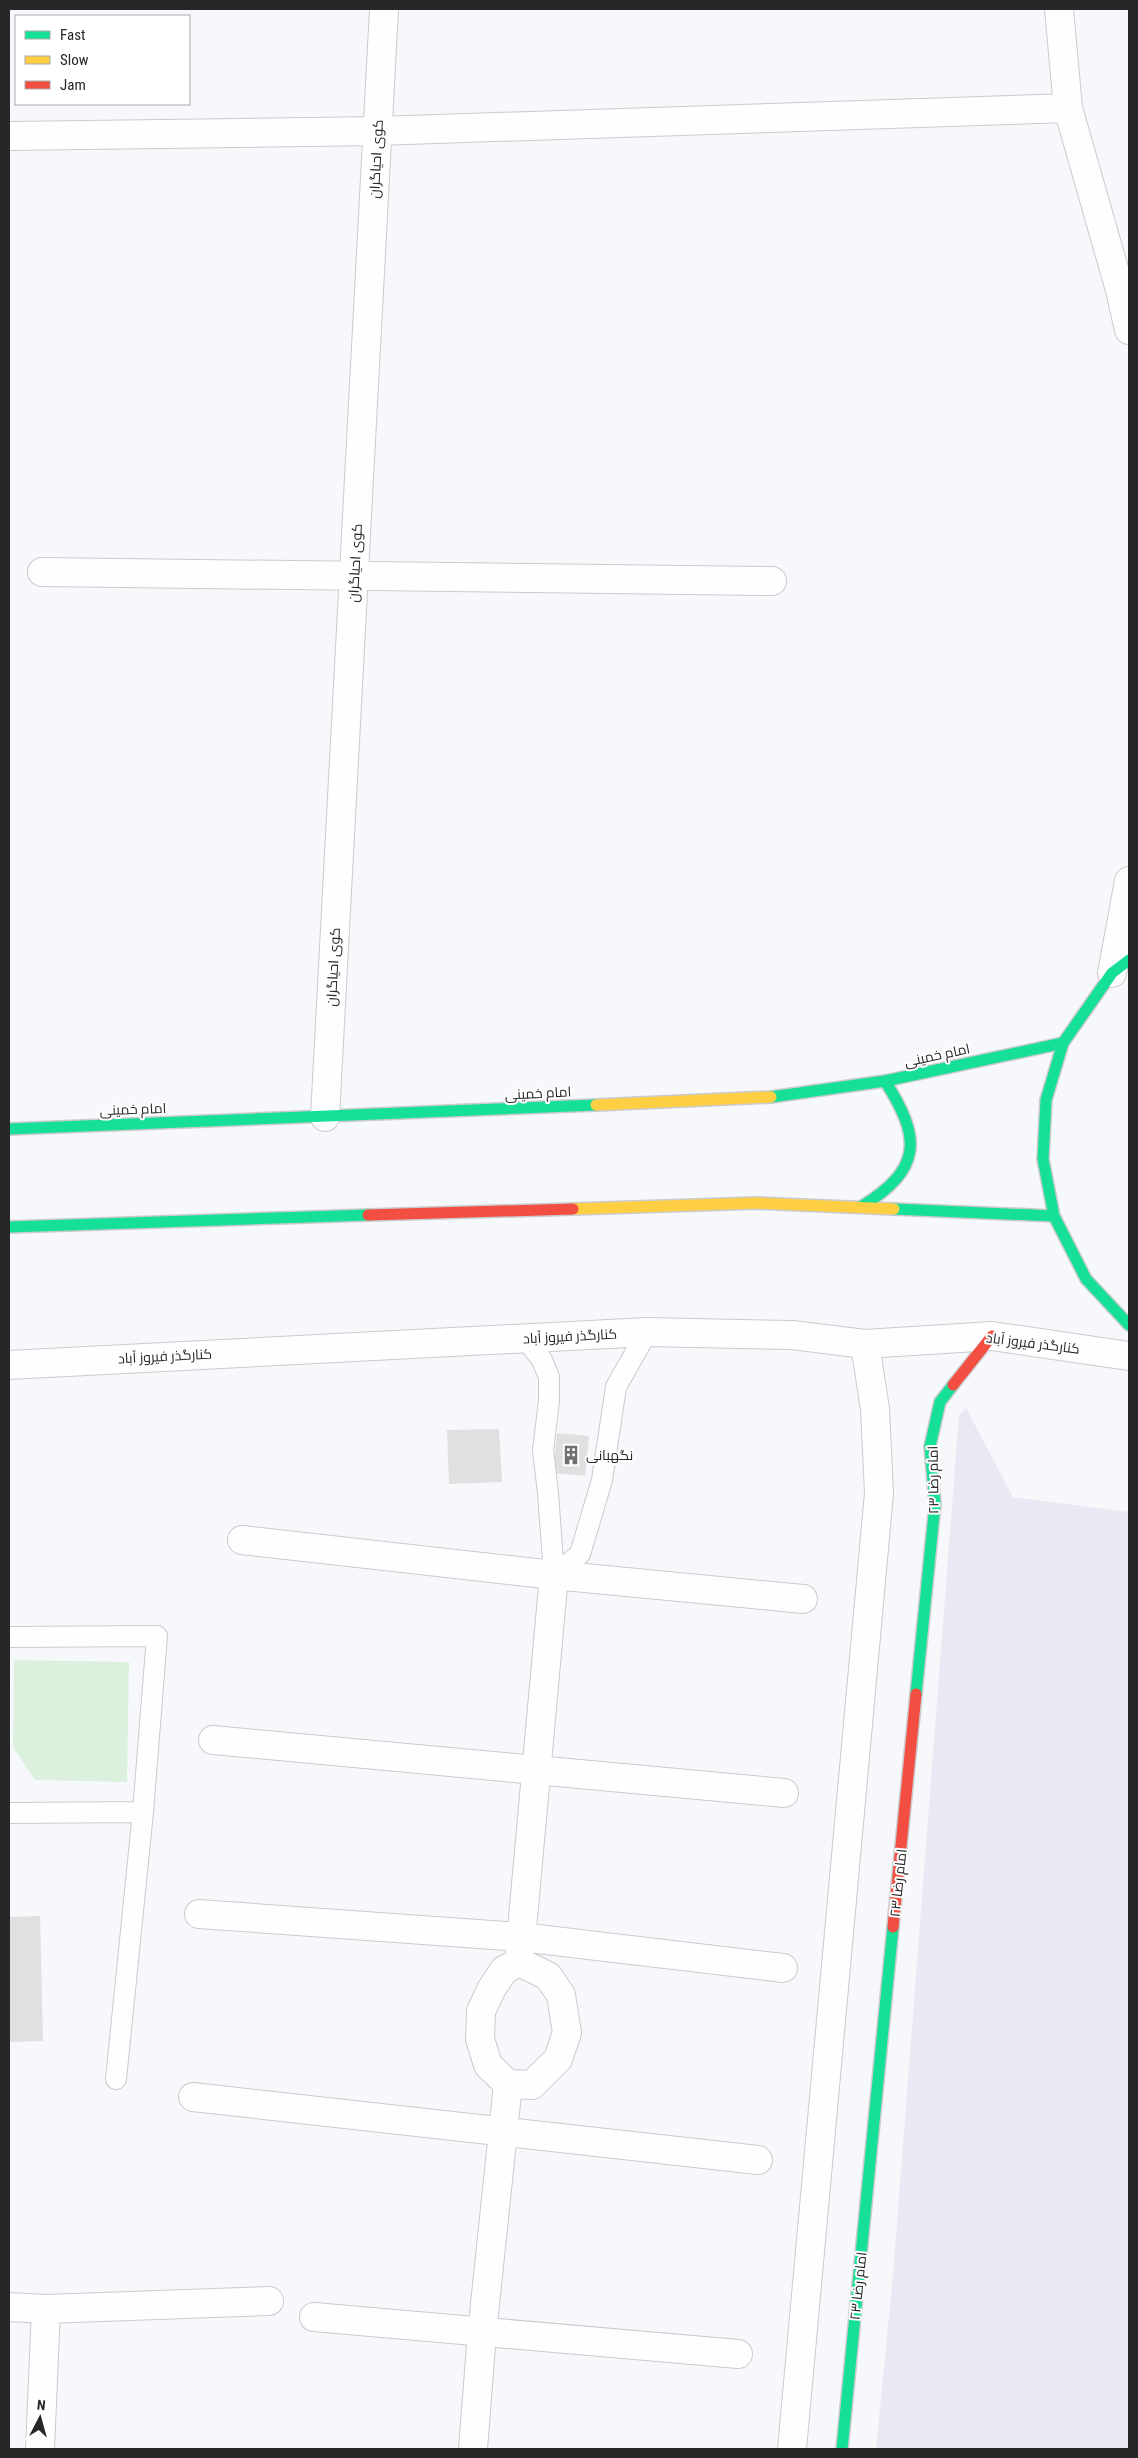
<svg xmlns="http://www.w3.org/2000/svg" width="1138" height="2458" font-family="'Roboto Condensed',Cairo,sans-serif">
	<style>
		.built { fill: #e8e9f3 }
		.green { fill: #dbf1de }
		.building { fill: #e0e0e1 }
		.lines { fill: none; stroke-linecap: round; stroke-linejoin: round }
		.lane-casing { stroke: #cbcbce; stroke-width: 22 }
		.street-casing { stroke: #cbcbce; stroke-width: 30 }
		.fast-casing { stroke: #cbcbce; stroke-width: 14 }
		.slow-casing { stroke: #cbcbce; stroke-width: 14 }
		.jam-casing { stroke: #cbcbce; stroke-width: 14 }
		.lane { stroke: #fefeff; stroke-width: 20 }
		.street { stroke: #fefeff; stroke-width: 28 }
		.fast { stroke: #16e098; stroke-width: 11 }
		.slow { stroke: #ffcf43; stroke-width: 11 }
		.jam { stroke: #f24e42; stroke-width: 11 }
		.labels { text-anchor: middle; stroke-width: 4; stroke-linejoin: round; paint-order: stroke }
		.street-label { font-size: 14px; fill: #272729; stroke: #fff }
		.poi-label { font-size: 14px; fill: #272729; stroke: #fff; text-anchor: start }
	</style>
	<rect width="100%" height="100%" fill="#f7f8fc"/>
	<path class="built" d="M966,1408L1013,1497L1129,1512V2449H876L893,2275L959,1415Z"/>
	<path class="green" d="M14,1660L129,1662L127,1782L35,1780L13,1747Z"/>
	<path class="building" d="M499,1429L502,1482L449,1484L447,1430Z
		M557,1433L589,1436L585,1476L553,1473Z
		M40,1916L43,2041L9,2042V1917Z"/>
	<g class="lines">
		<defs>
			<path id="lane" d="M525,1338L542,1360L549,1377V1401L543,1450L548,1493L554,1575
				M554,1575L580,1554L602,1480L616,1387L647,1332
				M9,1637L157,1636L143,1812L9,1813
				M116,2079L143,1812"/>
			<path id="street" d="M1059,9L1068,108L1120,290L1129,330
				M9,136L378,131L1068,108
				M42,572L772,581
				M1112,973L1129,881
				M325,1117L384,9
				M9,1365L647,1332L792,1335L865,1344L992,1336L1129,1356
				M242,1540L554,1575L803,1599
				M213,1740L784,1793
				M199,1914L521,1937L783,1968
				M519,1962L554,1575
				M519,1962L548,1976L561,1995L567,2033L558,2059L532,2085L508,2084L488,2065L480,2039L481,2011L492,1988L504,1970Z
				M193,2097L758,2160
				M9,2307L46,2309L269,2301
				M314,2317L738,2354
				M40,2449L46,2309
				M473,2449L482,2333L508,2084
				M792,2449L879,1493L875,1409L865,1344"/>
			<path id="fast" d="M1129,960L1112,973L1063,1043L1046,1100L1043,1159L1054,1216L1086,1279L1129,1325
				M771,1097L885,1081L1063,1043
				M9,1129L596,1105
				M861,1207C922,1169 922,1139 885,1081
				M894,1209L1054,1216
				M9,1227L368,1215
				M916,1694L935,1504L930,1446L940,1402L953,1385
				M842,2449L893,1927"/>
			<path id="slow" d="M596,1105L771,1097
				M573,1209L756,1203L894,1209"/>
			<path id="jam" d="M368,1215L573,1209
				M953,1385L992,1336
				M893,1927L916,1694"/>
		</defs>
		<use href="#lane" class="lane-casing"/>
		<use href="#street" class="street-casing"/>
		<use href="#fast" class="fast-casing"/>
		<use href="#slow" class="slow-casing"/>
		<use href="#jam" class="jam-casing"/>
		<use href="#lane" class="lane"/>
		<use href="#street" class="street"/>
		<use href="#fast" class="fast"/>
		<use href="#slow" class="slow"/>
		<use href="#jam" class="jam"/>
	</g>
	<defs>
		<symbol id="building-bare" viewBox="-9 -9 18 18"><path d="M-4-6H4V6H1V3H-1V6H-4ZM-2.5-4.3h1.7v1.8h-1.7ZM.8-4.3h1.7v1.8H.8ZM-2.5-1h1.7V.8h-1.7ZM.8-1h1.7V.8H.8Z" fill="#707073" stroke="#fff" stroke-width="2.5" paint-order="stroke"/></symbol>
	</defs>
	<g fill-rule="evenodd">
		<use href="#building-bare" x="557" y="1441" width="28" height="28"/>
	</g>
	<g class="labels">
		<g class="street-label">
			<text transform="translate(376 159) rotate(-87)" y="5">کوی احیاگران</text>
			<text transform="translate(355 563) rotate(-87)" y="5">کوی احیاگران</text>
			<text transform="translate(333 967) rotate(-87)" y="5">کوی احیاگران</text>
			<text transform="translate(937 1055) rotate(-12)" y="5">امام خمینی</text>
			<text transform="translate(538 1093) rotate(-3)" y="5">امام خمینی</text>
			<text transform="translate(133 1109) rotate(-2)" y="5">امام خمینی</text>
			<text transform="translate(570 1336) rotate(-3)" y="5">کنارگذر فیروز آباد</text>
			<text transform="translate(1033 1343) rotate(7)" y="5">کنارگذر فیروز آباد</text>
			<text transform="translate(165 1356) rotate(-3)" y="5">کنارگذر فیروز آباد</text>
			<text transform="translate(933 1480) rotate(-91)" y="5">امام رضا ۲۳</text>
			<text transform="translate(898 1883) rotate(-84)" y="5">امام رضا ۲۳</text>
			<text transform="translate(858 2286) rotate(-84)" y="5">امام رضا ۲۳</text>
		</g>
		<g class="poi-label">
			<text x="586" y="1460">نگهبانی</text>
		</g>
	</g>
	<rect width="1138" height="2458" fill="none" stroke="#272729" stroke-width="20"/>
	<rect x="15" y="15" width="175" height="90" fill="#ffffff" stroke="#a9a9a9"/>
	<rect x="25" y="31" width="25" height="8" fill="#16e098" stroke="#a9a9a9"/>
	<text x="60" y="40" font-size="15" fill="#272729">Fast</text>
	<rect x="25" y="56" width="25" height="8" fill="#ffcf43" stroke="#a9a9a9"/>
	<text x="60" y="65" font-size="15" fill="#272729">Slow</text>
	<rect x="25" y="81" width="25" height="8" fill="#f24e42" stroke="#a9a9a9"/>
	<text x="60" y="90" font-size="15" fill="#272729">Jam</text>
	<g transform="translate(40 2418) rotate(6)" stroke="#ffffff" stroke-width="4" paint-order="stroke">
	<path d="M0-4L9 19L0 12L-9 19Z" fill="#272729"/>
	<text y="-8" font-size="14" font-weight="bold" text-anchor="middle" fill="#272729">N</text>
	</g>
</svg>
